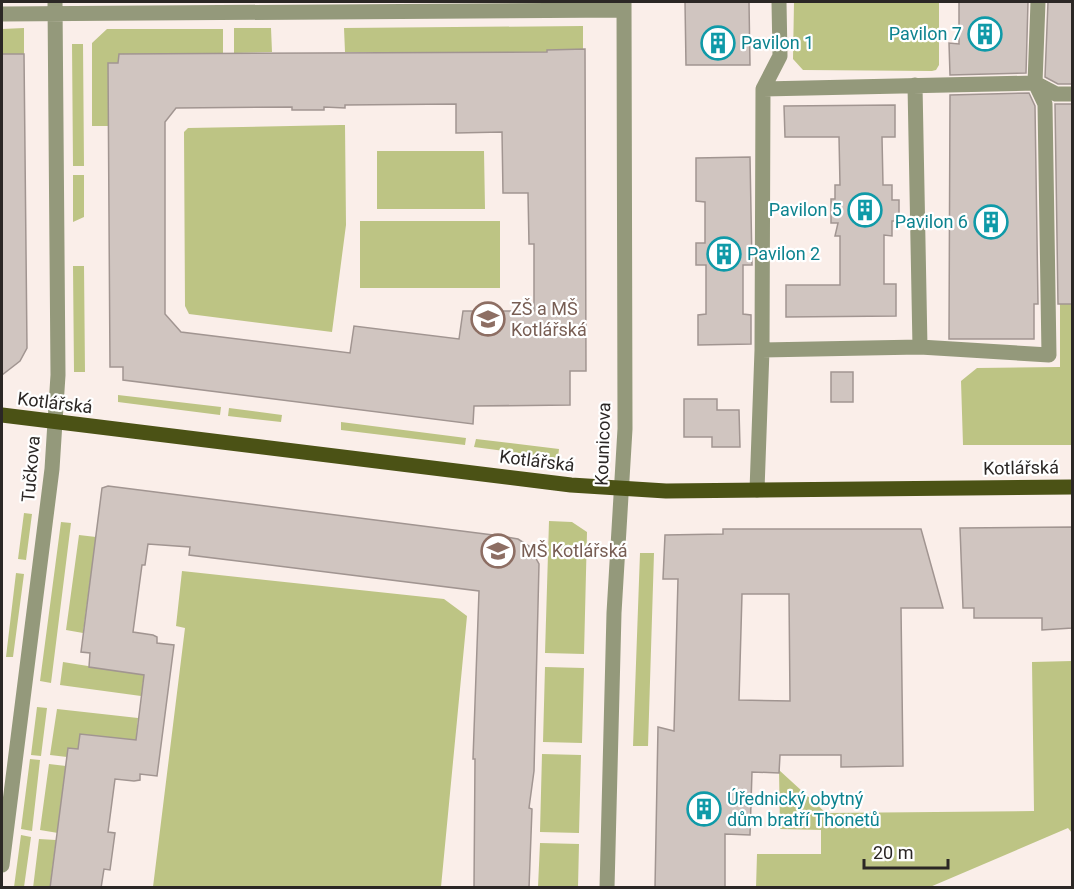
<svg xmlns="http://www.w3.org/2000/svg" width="1074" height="889" font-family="Roboto,sans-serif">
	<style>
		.green { fill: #bdc484 }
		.building { fill: #d0c5c0; stroke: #a19591; stroke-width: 1.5; fill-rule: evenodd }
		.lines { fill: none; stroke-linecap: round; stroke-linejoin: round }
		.minor { stroke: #94997b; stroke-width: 15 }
		.major { stroke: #4b5215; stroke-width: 15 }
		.labels { text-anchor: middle; stroke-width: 4.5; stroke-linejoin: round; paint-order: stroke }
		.culture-label { font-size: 18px; fill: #0d838f; stroke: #fff; text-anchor: end }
		.education-label { font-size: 18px; fill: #785e54; stroke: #fff; text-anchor: start }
		.street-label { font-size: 18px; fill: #2b2725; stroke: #fff }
	</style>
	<rect width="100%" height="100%" fill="#faeee9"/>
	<path class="green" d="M794,2H939V65L936,70L932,71L803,70L793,59Z
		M583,26V49L547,50V52H345L344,28Z
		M24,28V54H2V29Z
		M234,28H271L272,52L234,53Z
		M107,29H223V54L119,55L109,126H92V43Z
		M72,44H83L84,166H73Z
		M1060,105H1072V445H963L961,381L977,368L1060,367Z
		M340,125H345L346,225L332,332L189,314L185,306L184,132L188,128Z
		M377,151H484L485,209H377Z
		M73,175H84V217L73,222Z
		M360,221H500V288H360Z
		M73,266H84L85,372H74Z
		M118,395L221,407L220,415L118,402Z
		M229,408L282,415L281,422L228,416Z
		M341,422L466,438L465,445L341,430Z
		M476,439L559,449L558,458L474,447Z
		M24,513L32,514L26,560L18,559Z
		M549,521L572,522L587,532L584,654L545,653Z
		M61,522L71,523L51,683L40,681Z
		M79,535L96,537L83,633L66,630Z
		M640,553H654L648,746H633Z
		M182,571L444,599L467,616L441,887H153L185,628L176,626Z
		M16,573L24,574L13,657H6Z
		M1072,661V833L1068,828L930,887L756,888L757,854H821V830L780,829L779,770L826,813L1034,811L1032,662Z
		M63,662L144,675L141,696L60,685Z
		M545,667L584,668L582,743L543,742Z
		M37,707L47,708L41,756L31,755Z
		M57,709L138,718L136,740L78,749L67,757L50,755Z
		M542,754L581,755L579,833L540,832Z
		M30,759L40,760L32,831L21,829Z
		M49,764L66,766L58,833L40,830Z
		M21,835L31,837L24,887H14Z
		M39,839L56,840L50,887L33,888Z
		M540,843L579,844L578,887H538Z"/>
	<path class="building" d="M685,2H749L750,65H686Z
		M959,2H1028L1026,73L950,75L949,43L959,44Z
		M1048,2H1072V84H1058L1045,77Z
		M585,49L586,371H570V405L474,406L473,424L123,380V367H110L108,63H118L119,54L547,52V50ZM456,104V133L502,132L503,193H528L529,244H534V311H463L459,339L354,326L350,353L181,332L165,314V122L176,108L292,107V110H324V107L345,108V105Z
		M2,54H24L27,348L20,361L2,375Z
		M1029,93L1035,106L1038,304H1034V339H949L950,95Z
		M1055,104H1072V304H1058Z
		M895,105V137H882L883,185H892V200H899V221H892V236L884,235V284H896V316L786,317V285H840V236H835L838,223H831V199H835V185H840L839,137H785L784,106Z
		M750,157L752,265H743V314L751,315V344L698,345V315L706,314V265H696V243H705V202L696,201V158Z
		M831,372H853V402H831Z
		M684,399H717V410H739L740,447H712V437H684Z
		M108,486L501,536L518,539L529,546L539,564L534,771L529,808L532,809L529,888H474L475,759H473L479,591L189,555L190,547L148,544L145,565H142L133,632L153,635L157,637V643L174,645L157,776L140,774V780L134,781L115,779L108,832L115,833L110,870L104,869L101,888H50L68,748L78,749L80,734L136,740L144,675L89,667L90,653L81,652L102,488Z
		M1072,527V628L1042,630V618H974V608H963L960,528Z
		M723,529H921L943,608H901L903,766L841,767V755H780L779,773L752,772L750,835L725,834V888H655L658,727L674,731L678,579H663L665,535L723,534ZM742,594H789L790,701L739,700Z"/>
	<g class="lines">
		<path class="minor" d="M2,14L624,10
			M763,89L1035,83L1038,2
			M920,347L1049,355L1045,104L1035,83L1056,94H1072
			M762,350L920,347L915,85
			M757,490L762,350L763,89L780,56L779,2
			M2,865L52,469L58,375L55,2
			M607,888L614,613L625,429L624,2"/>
		<path class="major" d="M2,415L571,485L666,491L1072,487"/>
	</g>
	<defs>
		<symbol id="building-ring" viewBox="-11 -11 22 22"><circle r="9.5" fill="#fff" stroke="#0f9aa8" stroke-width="1.5"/><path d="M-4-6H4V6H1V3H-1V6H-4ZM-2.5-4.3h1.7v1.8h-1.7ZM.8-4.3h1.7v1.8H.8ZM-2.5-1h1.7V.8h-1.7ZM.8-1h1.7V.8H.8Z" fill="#0f9aa8"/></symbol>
		<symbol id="school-ring" viewBox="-11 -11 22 22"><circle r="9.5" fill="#fff" stroke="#8d6e63" stroke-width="1.5"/><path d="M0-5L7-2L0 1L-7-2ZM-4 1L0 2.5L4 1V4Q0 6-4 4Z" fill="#8d6e63"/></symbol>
	</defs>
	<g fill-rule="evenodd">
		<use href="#building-ring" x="966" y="15" width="38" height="38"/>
		<use href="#building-ring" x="699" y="24" width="38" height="38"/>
		<use href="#building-ring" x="846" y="191" width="38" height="38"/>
		<use href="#building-ring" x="972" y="203" width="38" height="38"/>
		<use href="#building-ring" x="705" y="235" width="38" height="38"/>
		<use href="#school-ring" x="469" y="300" width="38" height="38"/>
		<use href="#school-ring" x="479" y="532" width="38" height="38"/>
		<use href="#building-ring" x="685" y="790" width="38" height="38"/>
	</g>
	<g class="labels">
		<g class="culture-label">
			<text x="962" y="40">Pavilon 7</text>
			<text x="741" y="49" text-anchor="start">Pavilon 1</text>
			<text x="842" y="216">Pavilon 5</text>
			<text x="968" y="228">Pavilon 6</text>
			<text x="747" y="260" text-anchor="start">Pavilon 2</text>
			<text x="727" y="805" text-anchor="start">Úřednický obytný<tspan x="727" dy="21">dům bratří Thonetů</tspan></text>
		</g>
		<g class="education-label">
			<text x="511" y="315">ZŠ a MŠ<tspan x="511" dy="21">Kotlářská</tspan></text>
			<text x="521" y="557">MŠ Kotlářská</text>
		</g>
		<g class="street-label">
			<text transform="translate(55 403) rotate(7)" y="6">Kotlářská</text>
			<text transform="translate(603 444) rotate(-88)" y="6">Kounicova</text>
			<text transform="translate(537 461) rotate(7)" y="6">Kotlářská</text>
			<text transform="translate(1021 468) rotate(-1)" y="6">Kotlářská</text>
			<text transform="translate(31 469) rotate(-85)" y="6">Tučkova</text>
		</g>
	</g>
	<rect width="1074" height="889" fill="none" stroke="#2b2725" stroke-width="6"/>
	<path d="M864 859v9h84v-9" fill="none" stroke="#2b2725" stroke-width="3"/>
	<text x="873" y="859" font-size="18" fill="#2b2725" stroke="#ffffff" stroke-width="4.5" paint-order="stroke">20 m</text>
</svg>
